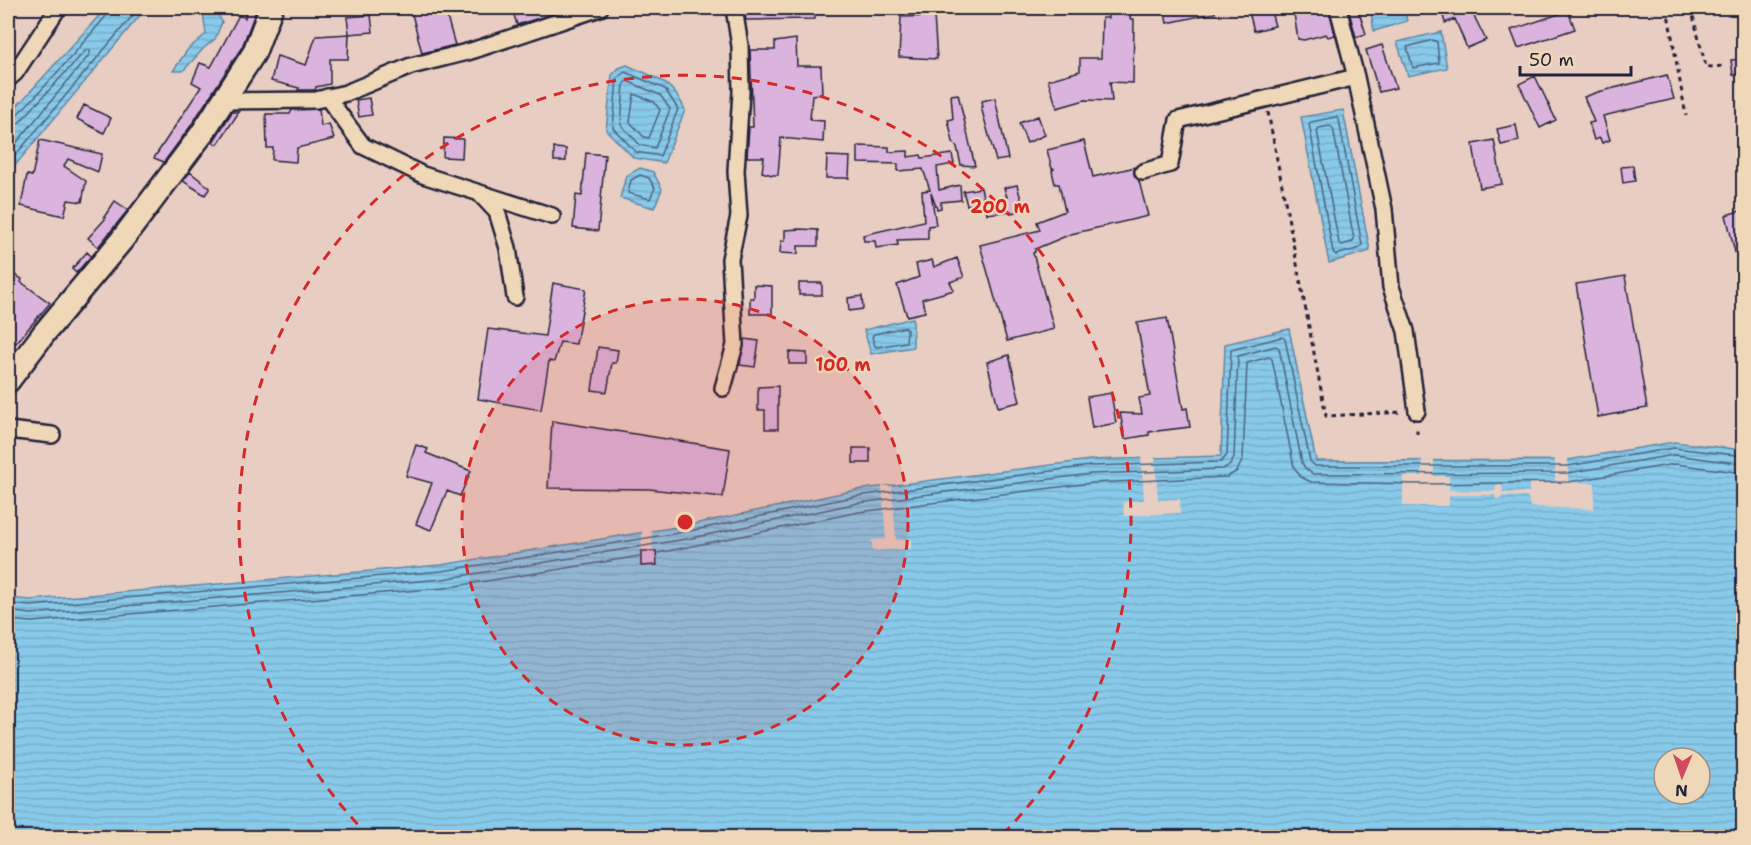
<svg xmlns="http://www.w3.org/2000/svg" width="1751" height="845" font-family="'Shantell Sans',sans-serif">
	<style>
		.water { fill: url(#water-rules); stroke: #6087a4; stroke-width: 1.5; fill-rule: evenodd }
		.pier { fill: #e8cdc2 }
		.lines { fill: none; stroke-linecap: round; stroke-linejoin: round }
		.shore { stroke: #4b6581; stroke-width: 1.5 }
		.building { fill: #dab4dc; stroke: #22223b; stroke-width: 1.5 }
		.street-casing { stroke: #22223b; stroke-width: 20 }
		.secondary-casing { stroke: #22223b; stroke-width: 27 }
		.path { stroke: #22223b; stroke-width: 3; stroke-dasharray: 4.5 4.5; stroke-linecap: butt }
		.street { stroke: #eed8b7; stroke-width: 15 }
		.secondary { stroke: #eed8b7; stroke-width: 22 }
		.ring { fill: none; stroke: #d62828; stroke-width: 3; stroke-dasharray: 10 8 }
		.centre { fill: #d62828; stroke: #eed8b7; stroke-width: 3 }
		.ring-label { font-size: 18px; text-anchor: middle; font-weight: bold; fill: #d62828; stroke: #eed8b7; stroke-width: 4.5; stroke-linejoin: round; paint-order: stroke }
	</style>
	<defs>
		<pattern id="water-rules" width="6" height="5" patternUnits="userSpaceOnUse" patternTransform="scale(1.5)"><rect width="6" height="5" fill="#89caea"/><path d="M0 2.5h6" fill="none" stroke="#76adca"/></pattern>
	</defs>
	<rect width="100%" height="100%" fill="#e8cdc2"/>
	<filter id="ink" filterUnits="userSpaceOnUse"><feTurbulence type="fractalNoise" baseFrequency=".0167" numOctaves="2"/><feDisplacementMap in="SourceGraphic" scale="12" xChannelSelector="R" yChannelSelector="G"/><feConvolveMatrix kernelMatrix="1 2 1 2 8 2 1 2 1" color-interpolation-filters="sRGB"/></filter>
	<g filter="url(#ink)">
		<path class="water" d="M106,8H146L8,174V116Z
			M200,8H215L222,22L215,39L204,48L183,71H173L188,49L206,34L203,12Z
			M1370,8H1404L1407,21L1374,31Z
			M1441,32L1447,68L1408,76L1397,42Z
			M627,65C655,78 672,80 685,110L664,163L634,158L606,130L612,75L619,68Z
			M1343,110L1370,251L1329,263L1301,117Z
			M640,168L653,172L662,189L654,208L620,198L626,176Z
			M913,318V347L871,354L864,330Z
			M1289,329L1316,461L1568,460L1674,442L1743,450V837L8,838V598L30,600L441,565L689,525L856,490L1090,460L1221,456L1225,344ZM1664,758H1700V794H1664Z"/>
		<path class="pier" d="M1141,456H1155L1158,500L1180,499V513L1124,516L1123,502L1144,500Z
			M1555,457H1568V482L1595,483L1594,509L1530,507L1528,497L1502,496L1501,499H1496L1495,495H1449V506H1403V476H1422V458H1434V476H1449V490L1495,491L1496,485H1502L1503,493L1529,492V482H1555Z
			M882,486H892L896,540L911,539V548L872,551V540L886,539Z
			M651,528L653,551H656L657,565L641,566L642,530Z"/>
		<g class="lines">
			<path class="shore" d="M1433,40L1437,42L1439,63L1413,68L1407,47Z
				M625,72L665,89L678,109L660,156L636,152L613,128L617,78Z
				M627,81L660,95L670,109L655,148L640,145L621,125L624,83Z
				M634,94L654,102L660,110L649,138L644,137L630,122Z
				M1336,117L1339,120L1362,245L1360,248L1336,255L1333,252L1309,124L1311,122Z
				M8,120C21,118 93,31 107,15L110,8
				M1330,126L1333,128L1354,239L1352,242L1342,245L1339,243L1317,131L1319,128Z
				M8,127L19,123L86,50H90V54L8,153
				M8,164L139,8
				M640,175L649,178L655,188L650,199L628,193L631,180Z
				M905,327L907,330L906,342L877,347L875,346L872,337L874,334Z
				M658,553L859,512L1092,483L1227,477L1237,471L1243,459L1247,363L1269,357L1272,359L1294,467L1301,477L1311,482L1422,484L1569,482L1675,464L1744,473
				M8,604L31,606L442,571L690,531L857,496L1090,466L1221,462L1227,455L1231,350L1282,337L1285,339L1310,461L1315,466H1568L1674,448L1744,456
				M8,611L31,614L443,579L692,538L858,503L1091,474L1223,469L1230,465L1234,457L1238,356L1276,346L1279,348L1302,463L1306,469L1313,474L1568,473L1674,455L1744,464
				M8,620L32,622L444,588L640,556"/>
		</g>
		<path class="building" d="M247,8H257L242,47L190,127L164,162L154,158L201,87L192,82L200,63L211,67L239,15L245,18Z
			M418,8H469V10L447,17L455,45L422,53L411,10Z
			M512,8H567V9L517,25Z
			M744,8H815V19L746,20Z
			M1112,8H1131L1130,19H1134L1133,83L1110,82L1112,101L1085,100L1057,108L1048,80L1080,71V58H1101L1102,18H1108V11L1112,10Z
			M1164,8H1215V13L1167,23Z
			M1248,8H1270L1275,26L1254,31Z
			M1310,8H1329L1335,35L1328,37L1326,34L1304,40L1298,39L1294,14L1303,9Z
			M1348,8H1355L1360,15L1366,34L1356,37Z
			M1441,8H1484L1485,10L1473,14L1486,40L1467,48L1455,19L1445,23Z
			M1568,11L1575,29L1518,48L1511,30Z
			M371,15L373,32L349,34L347,17Z
			M934,16L937,59L899,57L901,17Z
			M349,34L348,59H330V84L316,87L315,90H298L299,88L271,81L277,56L306,65L316,36Z
			M796,39L797,66H821L822,94L812,95L810,120L824,121L823,142L781,138L778,175H772L762,172L764,157H747L749,127H753L750,50H775V42Z
			M1382,45L1396,88L1379,92L1366,50Z
			M1743,59V74L1733,75L1731,60Z
			M1667,75L1674,99L1603,116L1610,140L1602,143L1600,138L1594,140L1589,123L1594,122L1584,97L1598,92Z
			M1535,76L1556,120L1540,128L1519,84Z
			M958,94L975,166L961,165L957,147L953,142L948,120L953,119L951,95Z
			M369,98L372,115L359,117L356,100Z
			M995,98L1008,159L996,161L981,107H983L982,101Z
			M84,105L111,118L104,133L77,119Z
			M319,109L321,126L329,124L334,139L297,148L296,162L272,160L273,148H267L266,114H290L292,110Z
			M232,112H239L217,145L213,142Z
			M1038,116L1045,135L1027,143L1019,123Z
			M1516,125L1519,141L1501,145L1497,129Z
			M444,138L463,139L462,158L443,157Z
			M40,140L102,154L98,172L68,159L64,166L86,181L82,202L68,200L64,216L21,206L27,175L32,176Z
			M1494,140L1502,184L1480,188L1473,144Z
			M1084,141L1093,177L1135,167L1134,174L1139,181L1148,216L1071,234L1035,249V252L1033,253L1054,329L1007,341L980,245L1040,230L1037,222L1065,211L1059,184H1055L1052,171L1054,169H1052L1047,150Z
			M858,146L889,147V152L908,151V157L921,155L922,158L952,154L954,164L937,167L939,190L960,185L961,200L941,202V208L937,209L931,193L936,225L928,226V239L897,240L898,245L876,248L875,241H864L863,235L924,221L922,191L930,190L923,169L898,171V164L858,163Z
			M554,148L566,149V161H554Z
			M586,153L605,155L598,231L573,228L576,195L582,196Z
			M827,156L850,157L849,178H826Z
			M1633,166L1635,181L1623,183L1621,167Z
			M190,172L210,188L205,195L183,181Z
			M1017,185L1024,210L1011,213V211L987,214L985,200L1007,197L1004,188Z
			M981,188L984,201L967,205L963,191Z
			M115,201L128,210L98,247L88,238L106,218L104,217Z
			M1743,210V268L1739,269L1726,215Z
			M800,229L818,230V246H798V254L780,253L781,241H785V230Z
			M87,252L91,256L76,273L72,269Z
			M957,258L964,277L950,282L954,290L922,299L925,312L907,316L897,285L919,277L916,264L932,260L934,267Z
			M8,271L22,279L21,282L50,303L16,343L8,340Z
			M1625,276L1647,408L1598,417L1576,284Z
			M553,283L586,289L576,344L560,342L554,362L549,361L541,410L478,399L488,329L545,336Z
			M799,283H822V295H799Z
			M754,285L772,286V314H750V298H754Z
			M862,296L863,309L849,311L848,298Z
			M1167,318L1183,409L1187,408L1190,427L1149,432V435L1125,439L1120,413L1142,414L1139,398L1150,396L1137,323Z
			M744,339L759,341L755,367L740,365Z
			M598,347L618,350L616,363H612L607,392L592,390Z
			M789,352L807,353V364H789Z
			M1009,355L1020,402L998,407L987,362Z
			M778,386V429H765V410H758V387Z
			M1111,393L1116,423L1092,428L1087,397Z
			M552,421L730,449L723,497L649,489L548,488Z
			M416,445L428,449L426,453L471,471L460,496L447,491L431,530L416,524L432,483L406,476Z
			M853,448H870V463H853Z
			M641,551H656L657,565L641,566Z"/>
		<g class="lines">
			<defs>
				<path id="street" d="M1338,8L1356,77L1384,209L1391,287L1406,331L1417,411
					M8,79L15,73L58,8
					M327,97L363,146L423,175L552,216
					M224,101L316,100L346,93L411,66L471,51L600,8
					M1143,172L1170,164L1178,120L1356,77
					M481,195L497,212L508,248L515,297
					M723,388L735,345L730,259L739,216L736,171L741,92L740,46L734,8
					M8,430L52,435"/>
				<path id="secondary" d="M8,381L45,332L121,241L201,135L254,53L271,8"/>
			</defs>
			<use href="#street" class="street-casing"/>
			<use href="#secondary" class="secondary-casing"/>
			<path class="path" d="M1667,8L1686,116
				M1691,8L1706,67L1724,66
				M1268,112L1326,416L1403,412
				M1417,434V425"/>
			<use href="#street" class="street"/>
			<use href="#secondary" class="secondary"/>
		</g>
	</g>
	<circle cx="685" cy="522" r="223" fill="#d62828" fill-opacity=".12"/>
	<g class="ring">
		<circle cx="685" cy="522" r="223"/>
		<path d="M370 837A446 446 0 1 1 1000 837"/>
	</g>
	<circle cx="685" cy="522" r="9" class="centre"/>
	<g class="ring-label">
		<text x="1000" y="213">200 m</text>
		<text x="843" y="371">100 m</text>
	</g>
	<rect width="1751" height="845" fill="none" stroke="#eed8b7" stroke-width="30"/>
	<rect x="15" y="15" width="1721" height="815" fill="none" stroke="#22223b" stroke-width="2" filter="url(#ink)"/>
	<g transform="translate(1682 776) rotate(182)"><circle r="28" fill="#eed8b7" stroke="#9c8f85" stroke-width="1.5"/>
	<path d="M0-4.5L10 22L0 15L-10 22Z" fill="#d1495b"/>
	<text y="-9" font-size="16" font-weight="bold" text-anchor="middle" fill="#22223b">N</text>
	</g>
	<path d="M1520 66v9h111v-9" fill="none" stroke="#22223b" stroke-width="3"/>
	<text x="1529" y="66" font-size="18" fill="#22223b" stroke="#eed8b7" stroke-width="4.5" paint-order="stroke">50 m</text>
</svg>
